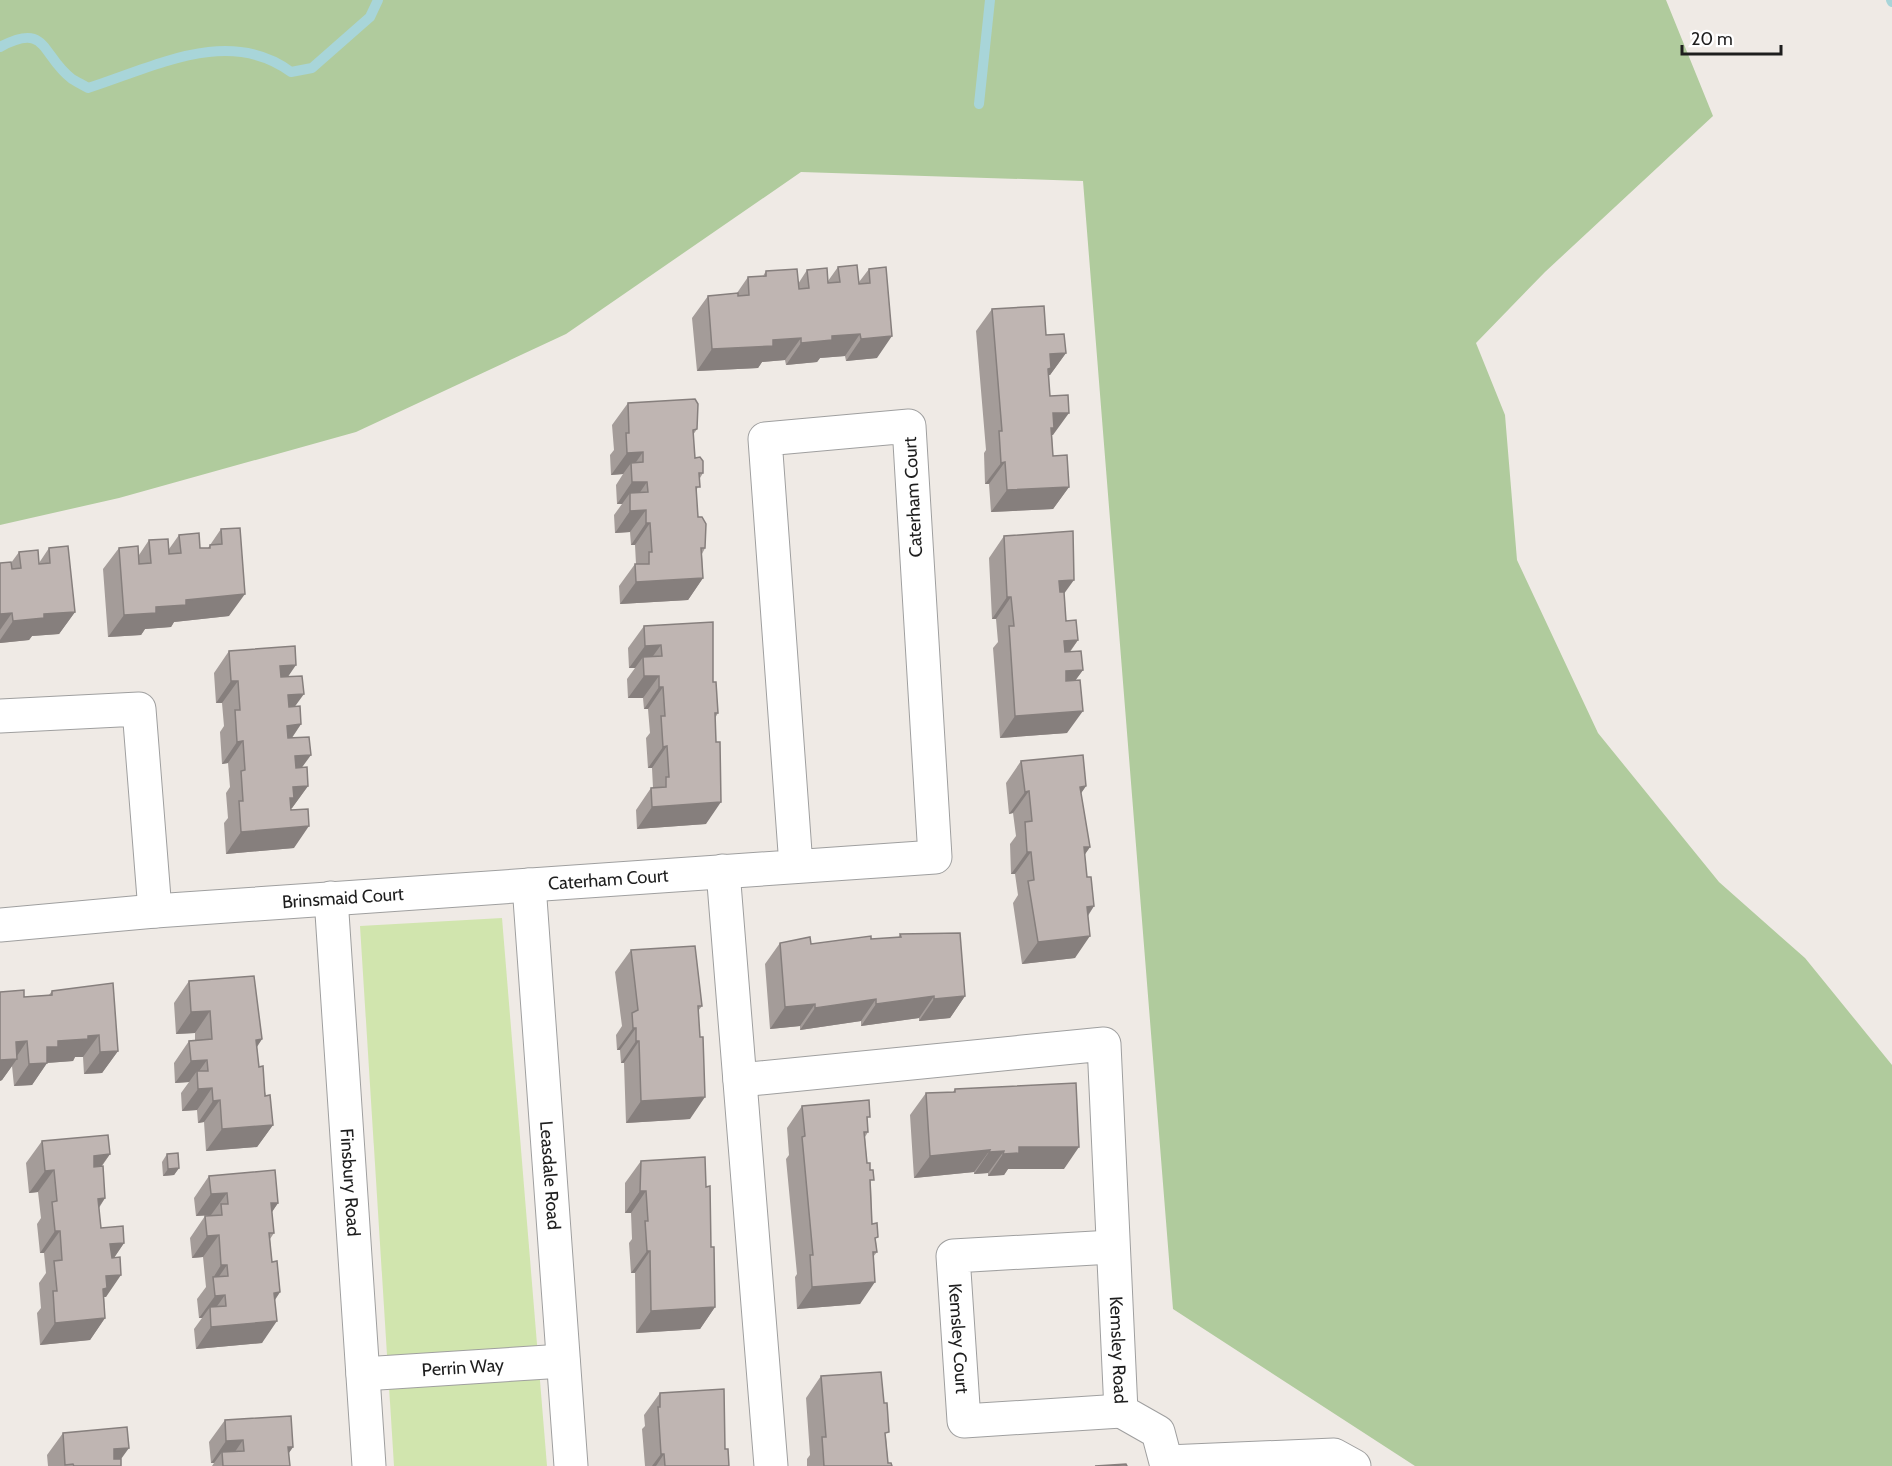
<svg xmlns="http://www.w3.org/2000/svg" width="1892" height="1466" font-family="Cabin,sans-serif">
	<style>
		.grass { fill: #d1e5ae }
		.forest { fill: #b0cb9d }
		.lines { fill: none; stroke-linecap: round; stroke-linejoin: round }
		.stream { stroke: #a8d5d9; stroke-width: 10 }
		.minor-casing { stroke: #9f9f9f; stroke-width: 35 }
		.minor { stroke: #fff; stroke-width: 33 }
		.wall { fill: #a49c99 }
		.shaded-wall { fill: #867f7d }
		.building { fill: #bfb5b2; stroke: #867f7d; stroke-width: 1.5 }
		.labels { text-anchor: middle; stroke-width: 4.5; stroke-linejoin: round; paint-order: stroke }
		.street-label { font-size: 18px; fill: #1e1e1e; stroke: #fff }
	</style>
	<rect width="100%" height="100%" fill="#efeae5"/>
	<path class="grass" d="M502,918L547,1466H394L360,926Z"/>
	<path class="forest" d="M0,0H1666L1713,116L1545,272L1476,343L1505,415L1517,560L1598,733L1719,882L1805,958L1892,1065V1466H1415L1173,1309L1083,181L801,172L566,334L356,432L119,498L0,525Z"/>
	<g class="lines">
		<path class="stream" d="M1891,0L1892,2
			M0,47C48,21 41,56 72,79C77,82 83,85 88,88C154,67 229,26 291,72L312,68L370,17L378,0
			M979,104L990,0"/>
		<defs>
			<g id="minor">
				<path d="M0,716L139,709L155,911"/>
				<path d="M723,871L771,1466"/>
				<path id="s1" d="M529,885L571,1466"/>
				<path id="s2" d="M331,898L369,1466"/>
				<path id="s3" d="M0,925L155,911L935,857L909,426L765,439L796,866"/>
				<path id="s4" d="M740,1080L1104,1044L1121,1411L1158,1432L1167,1466"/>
				<path id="s5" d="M1112,1247L953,1256L964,1421L1121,1411"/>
				<path id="s6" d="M363,1374L563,1361"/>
				<path d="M1167,1462L1334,1455L1354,1466"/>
			</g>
		</defs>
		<use href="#minor" class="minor-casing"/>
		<use href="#minor" class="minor"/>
	</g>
	<path class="wall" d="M838,267L859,282L869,269L877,358L846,361L845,356L820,358L817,362L786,365L785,360L762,362L758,368L697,371L692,318L708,296L737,293L748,277L763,276L766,271L798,284L807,270L828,281Z
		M992,309L1046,335L1066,353L1050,375H1048L1053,435H1052L1053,456L1069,487L1053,509L991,512L989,484H985L984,453L986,450L976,331Z
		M628,403L697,429L693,435L695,458L703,473L700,478L696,493L698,517L705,548L702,554L703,578L688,600L620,604L619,586L635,564H636L635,545H631L630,532L615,533L614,515L622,504H617L616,485L623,474L611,475L610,455L614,450L612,425Z
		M221,529L229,616L174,622L171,627L145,629L141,635L108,637L103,569L119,548L139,555L149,540L169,549L179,535L200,548H208Z
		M1004,536L1064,593L1066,621L1078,640L1070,652L1083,670L1075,680L1067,733L1000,738L993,648L998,642L996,619H992L989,558Z
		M49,548L75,612L59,634L32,636L29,640L0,643V563H11L19,552L39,563Z
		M644,626L713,682L718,713L715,718L706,824L637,829L636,810L651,788H653L652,768H648L646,738L650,733L648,709H644L643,698H628L627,679L635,668H629L628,648Z
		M229,651L288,677L295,706L301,724L292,738L308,786L292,808H291L294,848L226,854L224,823L228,818L226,793L230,787L228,763L222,764L220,732L224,726L222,703H216L214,673Z
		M1021,761L1086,786L1081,793L1090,847L1084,855L1087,877L1094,906L1088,916L1075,958L1022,964L1013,903L1018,895L1015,874H1011L1010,844L1016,836L1013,813L1009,814L1006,783Z
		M900,934L965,996L950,1018L919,1021V1018L861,1026V1021L800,1030V1026L770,1029L765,964L780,943L811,944L898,938Z
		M631,950L702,1006L698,1011L690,1119L626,1123L624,1063H621L620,1050H617L616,1035L622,1026L615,972Z
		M189,981L262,1039L257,1047L259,1067L273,1125L257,1147L206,1151L204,1122L198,1123L197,1110L182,1111L181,1093L189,1082L175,1083L174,1063L189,1041L195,1040V1033L176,1034L174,1003Z
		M52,991L118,1051L102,1073L84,1074L83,1057H75L73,1061L47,1063L32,1085L14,1086L12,1066L2,1080L0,1081V992L24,997L49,995Z
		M955,1089L1064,1169H1008L1004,1175L988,1176V1173L974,1174V1172L914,1178L910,1115L926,1093L953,1092Z
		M802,1106L867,1121L868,1132L865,1137L867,1163L871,1185L872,1224L876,1241L877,1252L873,1257L860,1304L797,1309L795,1277L797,1274L786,1159L789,1155L787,1128Z
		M42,1141L110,1154L102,1166L105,1198L99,1208L101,1228L124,1243L114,1258L106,1297H104L105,1318L90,1340L40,1345L37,1313L41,1308L39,1283L46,1273L44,1253H40L37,1224L41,1218L38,1192L29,1193L26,1163Z
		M167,1154L179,1168L174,1175L163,1176L162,1162Z
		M641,1161L706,1187L715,1307L700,1329L636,1333L635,1273H631L629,1243L632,1239L631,1213H625V1183Z
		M209,1176L278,1203L272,1212L274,1233L270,1239L272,1262L280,1292L275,1300L262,1343L196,1349L194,1329L202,1318H199L197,1299L206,1287L203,1257L192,1258L190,1238L205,1216H212L211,1215L196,1216L194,1198Z
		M821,1376L886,1437L888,1463L892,1466H807V1459L810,1455L806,1398Z
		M660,1393L725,1449L729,1466H645L642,1429L645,1426L644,1415Z
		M225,1420L293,1447L288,1454L290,1466H212L214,1463H211L209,1442Z
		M63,1433L121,1459V1466H48L47,1455Z"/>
	<path class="shaded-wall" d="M860,334L845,356L820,358L817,362L786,365L801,343L832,336Z
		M892,336L877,358L846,361L861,339Z
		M801,338L785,360L762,362L758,368L697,371L712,349L773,340Z
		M1066,353L1050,375H1046L1050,354Z
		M1053,413H1069L1053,435H1049Z
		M643,452L632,468L631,463L623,474L611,475L627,453Z
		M1005,462L989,484H985L1001,463Z
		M632,482H647L632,504L630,493L622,504H617Z
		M1069,487L1053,509L991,512L1007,490Z
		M646,510L630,532L615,533L630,511Z
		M646,523H650L635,545H631Z
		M703,578L688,600L620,604L636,582Z
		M1074,580L1058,602L1059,581Z
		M245,594L229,616L174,622L171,627L145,629L141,635L108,637L124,615L186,600Z
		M1007,597H1011L996,619H992Z
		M75,612L59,634L32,636L29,640L0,643V640L13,621L44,614Z
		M12,613L0,630V614Z
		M1078,640L1062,662L1064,641Z
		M661,645L645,667L643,657L635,668H629L645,646Z
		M296,665L281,687L280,666Z
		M1083,670L1067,692L1066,671Z
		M644,676H659L643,698H628Z
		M231,681H238L222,703H216Z
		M659,687H663L648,709H644Z
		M304,694L288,716V695Z
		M1083,711L1067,733L1000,738L1015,716Z
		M301,724L286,746L287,726Z
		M243,741L228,763L222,764L237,742Z
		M667,746L652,768H648L663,747Z
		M311,755L295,777V756Z
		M308,786L292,808L287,809L293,787Z
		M1086,786L1071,808L1080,787Z
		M1029,791L1013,813L1009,814L1025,792Z
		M721,802L706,824L637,829L652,807Z
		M309,826L294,848L226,854L241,832Z
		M1084,847H1090L1075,869Z
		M1027,852H1031L1015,874H1011Z
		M1094,906L1079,928L1087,907Z
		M1090,936L1075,958L1022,964L1038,942Z
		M934,996L919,1018L861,1026L876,1004Z
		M965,996L950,1018L919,1021L934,999Z
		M876,999L861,1021L800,1030L815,1008Z
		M815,1004L800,1026L770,1029L785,1007Z
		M210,1011L195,1033L176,1034L191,1012Z
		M633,1028H636L620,1050H617Z
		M99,1035L83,1057H75L73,1061L46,1063H47L32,1085L14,1086L29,1064L47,1047L58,1041L88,1036Z
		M262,1039L247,1061L256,1040Z
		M27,1041L15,1059H17L2,1080L0,1081V1060L16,1042Z
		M636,1041H639L624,1063H621Z
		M118,1051L102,1073L84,1074L100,1052Z
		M207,1060L197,1074V1071L189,1082L175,1083L191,1061Z
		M212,1088L197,1110L182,1111L198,1089Z
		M705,1097L690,1119L626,1123L641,1101Z
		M220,1100L204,1122L198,1123L213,1101Z
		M273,1125L257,1147L206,1151L222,1129Z
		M1019,1147H1079L1064,1169H1008L1004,1175L988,1176L1003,1154Z
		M990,1150L974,1172L914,1178L930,1156Z
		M1004,1151L988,1173L974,1174L989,1152Z
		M110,1154L94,1176V1156Z
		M179,1168L174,1175L163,1176L168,1169Z
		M54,1170L38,1192L29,1193L45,1171Z
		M640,1191H646L631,1213H625Z
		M227,1193L211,1215L196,1216L211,1194Z
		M105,1198L90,1220L98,1199Z
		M271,1203H278L263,1225Z
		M55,1231H60L44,1253H40Z
		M219,1235L203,1257L192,1258L207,1236Z
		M124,1243L109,1265L110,1244Z
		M647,1251H650L635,1273H631Z
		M221,1265H227L213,1285V1278Z
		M121,1275L106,1297H101L106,1276Z
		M875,1282L860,1304L797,1309L812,1287Z
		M280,1292L265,1314L274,1293Z
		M225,1295L210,1316V1307L202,1318H199L215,1296Z
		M715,1307L700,1329L636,1333L651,1311Z
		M105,1318L90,1340L40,1345L55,1323Z
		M277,1321L262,1343L196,1349L211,1327Z
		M243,1440L228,1462L222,1452L214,1463H211L226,1441Z
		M288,1447H293L280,1466Z
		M129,1448L116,1466H102L114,1449Z
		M661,1454H664L656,1466H652Z"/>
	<path class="building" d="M857,265L859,284L870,283L869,269L886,267L892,336L861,339L860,334L832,336V340L801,343V338L773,340V346L712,349L708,296L738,293V296L749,295L748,277L766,276V271L797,269L799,289L809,288L807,270L827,268L828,283L840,282L838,267Z
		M1044,306L1046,335L1064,334L1066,353L1050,354L1051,368L1048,369L1050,396L1068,395L1069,413H1053L1054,428H1051L1053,456L1067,455L1069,487L1007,490L1005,462L1001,463L999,431H1002L992,309Z
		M695,399L698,404L697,429L693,430L695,458L700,457L703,461V473H699L700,487H696L698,517H702L706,524L705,548H701L703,578L636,582L635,564H649V552H652L650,523H646V510L630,511V493L648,492L647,482H632L631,463L643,462V452L627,453L626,433H629L628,403Z
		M240,528L245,594L186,600V605L156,607V613L124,615L119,548L138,546L139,564L151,563L149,540L168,539L169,554L181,553L179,535L199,533L200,548H210V545L222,544L221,529Z
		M1073,531L1074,580L1059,581L1060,592H1064L1066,621L1076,620L1078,640L1064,641L1065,652L1081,651L1083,670L1066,671V681L1080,680L1083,711L1015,716L1009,626H1014L1011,597H1007L1004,536Z
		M68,546L75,612L44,614V618L13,621L12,613L0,614V563L11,562L12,569L21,568L19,552L38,550L39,564L50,563L49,548Z
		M713,622V682H716L718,713H715L716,742H720L721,802L652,807L651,788L666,787V777H669L667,746L663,747L661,716H665L663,687H659V676H644L643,657L662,656L661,645L645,646L644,626Z
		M295,646L296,665L280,666L281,677L302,676L304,694L288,695L289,707L300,706L301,724L287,726L288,738L309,737L311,755L295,756L296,768L307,767L308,786L293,787L294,798H290L291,810L308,809L309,826L241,832L239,801H243L241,771L245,770L243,741L237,742L235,710H240L238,681H231L229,651Z
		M1083,755L1086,786L1080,787L1090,847H1084L1087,877H1091L1094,906L1087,907L1090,936L1038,942L1028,881L1034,880L1031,852H1027L1025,822L1032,821L1029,791L1025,792L1021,761Z
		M960,933L965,996L934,999V996L876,1004V999L815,1008V1004L785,1007L780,943L810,937L811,944L871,936V939L901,937L900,934Z
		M695,946L702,1006H698L700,1037H703L705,1097L641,1101L639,1041H636V1028H633L632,1013L638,1010L631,950Z
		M254,976L262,1039L256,1040L259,1067L263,1066L265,1096L270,1095L273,1125L222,1129L220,1100L213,1101L212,1088L198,1089L197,1071H208L207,1060L191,1061L189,1041L212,1039L210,1011L191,1012L189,981Z
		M113,983L118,1051L100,1052L99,1035L88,1036V1039L58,1041V1047H47V1063L29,1064L27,1041L16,1042L17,1059L0,1060V992L24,990V997L52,995V991Z
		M1076,1083L1079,1147H1019V1153L1003,1154L1004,1151L989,1152L990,1150L930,1156L926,1093L955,1092V1089Z
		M869,1100L870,1117H867L868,1132H864L867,1163H870V1170H873L874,1180H870L872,1224L877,1223L878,1237L875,1238L877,1252H873L875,1282L812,1287L810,1255H813L802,1137L805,1136L802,1106Z
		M108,1135L110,1154L94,1156V1167L103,1166L105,1198L98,1199L101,1228L123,1226L124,1243L110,1244L112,1258L120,1257L121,1275L106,1276L107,1288L103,1289L105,1318L55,1323L53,1291H57L54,1261L62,1260L60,1231H55L52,1202L57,1201L54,1170L45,1171L42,1141Z
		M178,1153L179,1168L168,1169L167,1154Z
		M705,1157L706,1187L710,1186L711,1247H714L715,1307L651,1311L650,1251H647L645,1221H648L646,1191H640L641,1161Z
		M275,1170L278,1203H271L274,1233H269L272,1262L277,1261L280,1292L274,1293L277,1321L211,1327L210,1307L226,1306L225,1295L215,1296L213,1277L228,1276L227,1265H221L219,1235L207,1236L205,1216L222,1215L221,1204H228L227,1193L211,1194L209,1176Z
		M881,1372L884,1403H887L889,1432L885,1433L888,1463H891L892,1466H824L822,1437H826L821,1376Z
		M724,1389L725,1449H728L729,1466H665L664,1454H661L658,1407H660V1393Z
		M291,1416L293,1447H288L290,1466H223L222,1452L244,1451L243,1440L226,1441L225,1420Z
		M127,1427L129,1448L114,1449V1459H121V1466H74L73,1464L65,1465L63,1433Z
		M1126,1464L1127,1466H1095Z"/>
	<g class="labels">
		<g class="street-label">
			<text transform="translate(913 497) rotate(-93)" y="6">Caterham Court</text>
			<text dy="6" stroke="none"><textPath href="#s3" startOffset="610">Caterham Court</textPath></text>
			<text dy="6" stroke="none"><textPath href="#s3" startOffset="344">Brinsmaid Court</textPath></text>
			<text dy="6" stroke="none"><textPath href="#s1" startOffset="291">Leasdale Road</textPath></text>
			<text dy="6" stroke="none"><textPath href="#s2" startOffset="285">Finsbury Road</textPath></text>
			<text dy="6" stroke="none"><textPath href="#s5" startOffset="242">Kemsley Court</textPath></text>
			<text dy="6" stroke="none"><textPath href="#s4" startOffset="672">Kemsley Road</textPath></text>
			<text dy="6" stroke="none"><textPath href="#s6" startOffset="100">Perrin Way</textPath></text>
		</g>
	</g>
	<path d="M1682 45v9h99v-9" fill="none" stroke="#1e1e1e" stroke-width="3"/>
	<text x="1691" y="45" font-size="18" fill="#1e1e1e" stroke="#ffffff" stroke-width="4.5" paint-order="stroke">20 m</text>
</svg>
